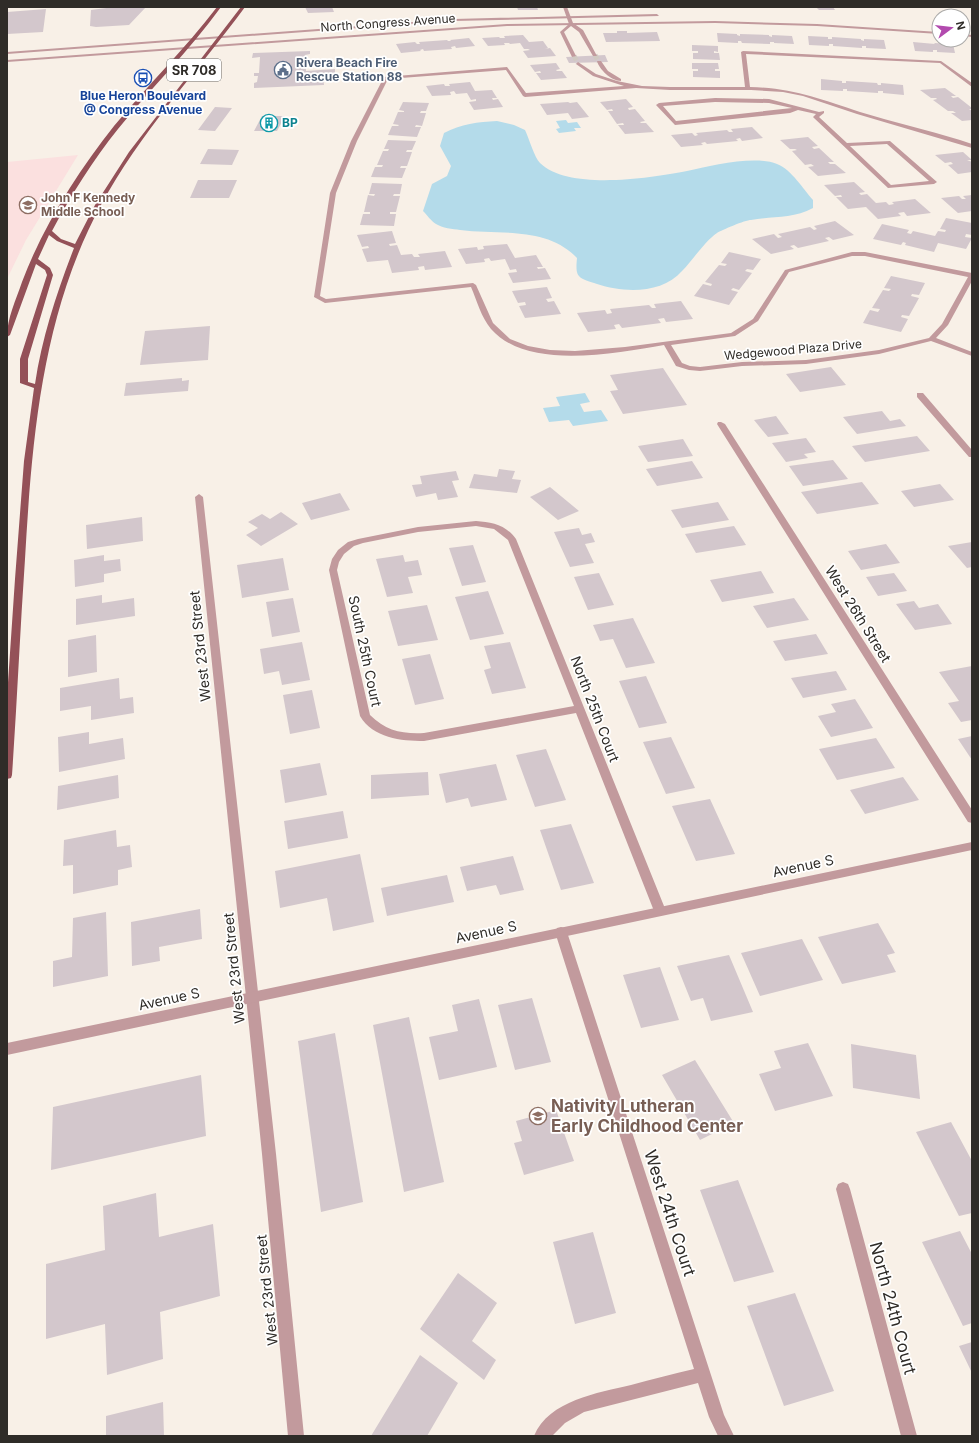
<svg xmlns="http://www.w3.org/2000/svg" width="979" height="1443" font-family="Inter,sans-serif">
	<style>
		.education { fill: #fbe0df }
		.water { fill: #b4dbea }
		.building { fill: #d3c7cc }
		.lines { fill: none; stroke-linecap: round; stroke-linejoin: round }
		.minor-tunnel { stroke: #d0c9c1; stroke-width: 5; stroke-dasharray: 5 2.5; stroke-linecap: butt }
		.minor { fill: #c29a9d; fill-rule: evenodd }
		.tertiary { fill: #c29a9d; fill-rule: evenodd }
		.primary { fill: #945158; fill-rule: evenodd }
		.labels { text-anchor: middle; stroke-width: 3.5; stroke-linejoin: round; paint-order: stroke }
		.far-street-label { font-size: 12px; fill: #2f2c28; stroke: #fff }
		.far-service-label { font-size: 12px; font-weight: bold; fill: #4e5e75; stroke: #fff; text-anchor: start }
		.far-transit-label { font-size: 12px; font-weight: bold; fill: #164399; stroke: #fff }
		.far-culture-label { font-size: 12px; font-weight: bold; fill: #0d838f; stroke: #fff; text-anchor: start }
		.far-education-label { font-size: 12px; font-weight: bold; fill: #785e54; stroke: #fff; text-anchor: start }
		.shield { fill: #fff; stroke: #6d6b68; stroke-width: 1 }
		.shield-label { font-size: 13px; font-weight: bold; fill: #2f2c28 }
		.street-label { font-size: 14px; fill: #2f2c28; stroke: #fff }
		.near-education-label { font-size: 17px; font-weight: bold; fill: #785e54; stroke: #fff; text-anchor: start }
		.near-street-label { font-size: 17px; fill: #2f2c28; stroke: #fff }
	</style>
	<rect width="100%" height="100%" fill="#f8f0e7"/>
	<path class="education" d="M78,155L26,240L7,279V162Z"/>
	<path class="water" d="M566,120L568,123L577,122L581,128H574L576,131L559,133L556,129L560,128L556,121Z
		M497,121L514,125L525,130C529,138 534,157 540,163C569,191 650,178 687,171C711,166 754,155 777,164C792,170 803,189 813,200V208C793,219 772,216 751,220C745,220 722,230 717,233C705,241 692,261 682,271C662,294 624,293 597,284C578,278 575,278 577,258C547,226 499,235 460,230C453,229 442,228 436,224C431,221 427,215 423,211L432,184L447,176L451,166L440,146L444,133C461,124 478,122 497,121Z
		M585,393L590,402L580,404L584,412L601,410L608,421L573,426L569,420L549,422L543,408L560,406L556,397Z"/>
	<path class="building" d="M114,7H146L129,25L96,27L90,26L91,10Z
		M305,7H332L334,12L308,13Z
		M517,7H537L538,10H518Z
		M816,7H833L835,10H819Z
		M46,9L43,32L7,34V12Z
		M617,31H627V33L657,32L660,41L606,42L603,33H617Z
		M717,33L737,34V35L740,36V34L769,35V36L772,37V35L792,36L794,44L774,43V42H770V44L742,43L741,41H738V43L718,42Z
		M523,35L529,42L543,41L548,48L545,49L550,48L556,56L528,58L523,51L530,50L528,49H524L520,43L510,44L509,43H504L505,45L488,46L482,38L499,37L500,38H505L504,36Z
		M808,36L828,37V39H832V37L861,39V40L864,41V39L884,40L886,49L866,48V46H862V48L833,46V44H829V46L809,45Z
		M469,38L475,46L456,48L455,46L451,47L452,49L424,51L423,49L420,50L421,51L401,53L396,44L415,42L417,44H420L419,42L447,40L448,41H451L450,40Z
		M913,42L935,44L934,43L953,44L955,53L937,52V50H933V52L915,51Z
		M692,45L718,46V52L714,51V53H719L720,60L693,59V53H698V51H692Z
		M310,51V54L305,55L306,71L335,69V75H323L324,85L254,88V83L257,82L258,76H254V73H259L260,57L252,58L253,53Z
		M605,55L608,62L569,63L566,57Z
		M556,63L560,69L556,70L557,71H562L567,78L541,80L536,73H541L540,71L535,72L530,65Z
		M692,63H718L719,69H715V71H720V78L693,77V71H698V69H692Z
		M821,79L842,81V83H846V81L877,83L878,85H881V83L903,85L904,95L883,93V91H878V93L847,91V89H843V91L821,90Z
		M470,82L475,91L492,90L497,98H492L493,100L498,99L503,107L474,110L469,102L476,101V99L471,100L467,93L456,94L454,91L450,92L451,95L432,96L426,86L444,84L445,86H450L449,84Z
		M945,88L956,96H951L953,98L958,97L972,108V109H969L972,111V120L962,121L951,113H956L953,111H948L933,100L937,99L936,98H931L920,90Z
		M626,99L633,107L628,108L629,110L635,109L645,121L640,122L641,123H646L654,132L625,134L618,125H624L623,123L617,124L608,111H613L612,109L607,110L600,102Z
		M403,102L429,103L426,111H421L420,113H426L422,126L416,125L415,127H421L417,137L388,135L392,126H398L399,125L393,124L398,112H404V111L399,110Z
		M568,102L570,103L577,102L589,117L572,119L568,113L547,115L540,104Z
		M215,107L232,108L215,131L198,130Z
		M262,116H285L277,131H254Z
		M752,127L763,138L742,141L740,138L736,139L738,141L707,144L705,142L701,143L703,145L681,147L671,135L692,133L695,136L698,135L696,133L727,130L729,132H733L731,129Z
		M808,137L818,146L812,147L814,149L819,148L834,162H828L830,164H835L846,173L818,176L808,167L814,166L811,164L805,165L792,151L797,150L795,149H790L780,140Z
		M388,140L416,141L412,150H407L406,152H412L407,166H401L400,168H406L402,178L371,177L375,167H382L383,165H377L383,151H388L389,149H384Z
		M208,149L239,150L232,165L200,164Z
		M963,152L972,160H967L972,162V172L958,174L948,165L953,164L951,162L945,163L935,155Z
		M198,180H237L229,198H190Z
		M854,182L865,192L859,193L861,195L867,194L876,203L886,202L889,205L894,204L892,202L915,199L931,213L907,216L904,212L898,213L901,216L878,219L866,207L848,209L836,197H842L841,195L835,196L824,185Z
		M372,183L402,184L400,194H394L393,196H400L396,212H390V214H396L394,226L360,225L363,214H370V212H364L368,195L374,196L375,194H369Z
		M972,195V211L958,213L941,198L959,196L962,199H966L963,196Z
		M946,218L972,223V235L966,234L965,237L972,238L966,249L938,243L934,252L905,245L906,243L903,242L901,245L873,239L882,224L909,230L907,233L911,234L913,231L935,236L938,231L945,232L946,230L940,229Z
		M835,221L854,235L833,240L829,237L825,238L829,241L798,248L794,245L790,246L794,249L771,254L752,239L774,234L778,238L782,237L778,234L810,227L814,230L817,229L814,226Z
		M392,231L396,243L389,244L390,246L397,245L401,255L412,254L414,257H420L418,254L445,251L452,267L425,270L424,266L418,267L419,270L392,273L388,260L367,262L362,249L369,248L368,246L362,247L357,235Z
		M507,244L515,258L536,255L543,267H537L538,269L545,268L551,279L513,283L508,273L517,272L516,269L510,270L505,259L491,261L489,258L484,259L485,262L466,264L458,249L477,247L478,250L484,249L483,246Z
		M729,252L761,259L753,270L747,269L745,271L752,273L739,290L733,288L731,290L738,292L729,305L694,296L703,284L711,286L712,284L705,282L719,265L725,266L727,264L721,263Z
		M891,276L925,283L919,295L912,294L911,296L919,298L909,316L902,315L901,317L908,319L901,332L863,323L870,310L878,312L880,309L872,308L883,290L889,291L891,289L884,288Z
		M547,287L552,298L546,299L548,302L554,301L561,314L525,318L519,306L526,305L525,302L518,303L512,291Z
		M681,301L693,319L666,322L664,318L658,319L661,323L622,328L619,324L614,325L616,329L588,332L577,313L605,310L607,314L612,313L610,309L649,305L652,308H656L654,304Z
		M210,326L208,360L140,365L145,331Z
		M831,367L846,385L800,392L786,374Z
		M663,368L687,405L623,414L610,391L618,390L610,375Z
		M182,378V381L189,380L188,391L124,396L126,383Z
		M882,411L890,421L900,419L906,426L857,434L843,417Z
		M776,416L789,434L768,437L754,420Z
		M917,436L930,451L865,462L852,446Z
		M806,438L816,452L804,454L808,458L786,462L772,443Z
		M683,439L693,456L648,462L638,446Z
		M833,460L848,479L803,486L789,466Z
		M692,461L703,478L657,486L646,469Z
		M499,469L515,471L512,479L521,480L517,493L469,488L474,474L497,477Z
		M456,471L459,480L452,481L458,497L438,500L436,493L416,497L412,485L422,484L420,476Z
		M862,482L879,504L817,514L801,492Z
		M940,484L954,500L914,507L901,491Z
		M550,487L579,511L558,520L530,497Z
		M340,493L350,510L311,520L302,503Z
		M718,502L729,520L682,528L671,510Z
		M281,512L298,524L261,546L246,535L258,528L248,522L262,514L270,519Z
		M142,517L143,541L87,549L86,525Z
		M734,526L746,545L696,553L685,534Z
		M579,528L582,535L591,533L595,542L585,544L594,563L570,567L554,532Z
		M972,542V567L967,568L948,546Z
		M886,544L900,563L861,570L848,551Z
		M473,545L486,582L462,586L449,548Z
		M104,555V561L120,559L121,571L104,574V582L75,587L74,560Z
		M403,555L405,562L418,560L422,575L408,577L413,593L387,597L376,559Z
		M283,558L289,590L242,598L237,565Z
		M761,571L774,593L722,602L710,580Z
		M599,573L614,605L588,610L574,577Z
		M894,573L907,591L878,596L866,577Z
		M488,591L504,634L470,640L455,597Z
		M102,595V603L134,598L135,616L76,625V599Z
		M293,598L300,632L272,637L266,602Z
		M794,598L809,620L767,628L753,606Z
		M914,601L919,608L938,604L952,624L915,630L896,604Z
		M427,605L438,640L398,646L388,611Z
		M633,618L655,663L626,668L613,639L600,641L593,625Z
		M816,634L828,654L785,661L773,641Z
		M96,635L97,672L68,677V640Z
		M302,642L310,680L282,685L279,671L264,674L260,649Z
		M510,642L526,688L492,694L484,670L491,668L484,646Z
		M430,654L444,699L415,705L402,659Z
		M972,666V720L961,722L948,703L959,701L939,672Z
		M836,671L847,690L803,698L791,678Z
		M646,676L667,723L639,728L619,681Z
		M119,678L120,699L133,697L134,713L91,720V706L60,711V688Z
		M312,690L320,728L290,734L283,695Z
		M855,699L873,728L831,737L818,716L836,712L831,704Z
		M89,732V744L123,738L125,759L59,772L58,737Z
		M972,736V760L958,739Z
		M671,737L695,788L666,794L643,742Z
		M876,738L895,768L837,780L819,749Z
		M546,749L566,800L535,807L516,755Z
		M320,763L327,795L285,803L280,770Z
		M496,764L507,800L471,807L468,798L446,803L439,774Z
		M428,772L429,795L371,799V775Z
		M118,775L119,798L57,810L58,786Z
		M903,777L919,800L865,814L850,790Z
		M710,799L735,854L696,861L672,806Z
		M343,811L348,838L288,849L284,821Z
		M571,824L594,883L561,890L540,830Z
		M116,830L117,847L130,845L132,867L118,870V885L73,894V865L63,866L64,840Z
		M360,854L374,922L333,931L327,898L280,908L275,871Z
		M513,856L524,890L500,895L496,885L467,891L460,867Z
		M447,875L454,902L387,916L381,888Z
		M200,909L202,939L159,947L160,961L132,966L131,922Z
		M106,912L108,976L53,987V961L72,957L73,918Z
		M878,923L895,953L887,955L896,972L842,984L818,937Z
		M802,939L823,980L760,996L741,953Z
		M729,955L753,1012L711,1021L703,998L691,1001L677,966Z
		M660,967L679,1020L641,1028L623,975Z
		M532,998L551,1062L515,1070L498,1005Z
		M479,999L497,1067L439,1080L429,1037L458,1031L452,1005Z
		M409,1017L444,1182L404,1192L373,1025Z
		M335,1033L363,1202L321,1212L298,1041Z
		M808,1043L833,1096L775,1111L759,1074L781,1068L774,1051Z
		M851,1044L916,1055L920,1099L853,1088Z
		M695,1060L734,1123L700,1140L662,1075Z
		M201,1075L206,1136L51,1170L53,1107Z
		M556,1110L574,1161L524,1175L514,1143L522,1141L516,1121Z
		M951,1122L972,1161V1213L959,1216L916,1132Z
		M738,1180L774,1272L734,1282L700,1190Z
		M156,1193L159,1237L213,1224L220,1296L160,1312L163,1359L107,1375L105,1324L46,1339V1264L105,1250L103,1206Z
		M960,1231L972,1254V1323L963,1326L922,1242Z
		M593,1232L616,1313L575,1324L553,1242Z
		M458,1273L497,1303L472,1341L496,1360L484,1380L420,1329Z
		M795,1293L834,1391L784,1406L747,1306Z
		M972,1342V1373L959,1346Z
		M420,1355L458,1383L427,1436H371Z
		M163,1402L164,1436H106V1416Z"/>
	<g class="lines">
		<path class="minor-tunnel" d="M595,55L599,62
			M574,56L578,63"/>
		<path class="minor" d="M563,7H567L573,23L583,30L597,56H593L579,32L571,26L564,32L576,56L572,57L560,32L569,24Z
			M743,51L941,61L972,83V87L940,63L746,54L750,87C793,88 820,99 860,112C893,122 927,130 960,140L972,144V148L857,114L803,96L783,92L751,90H670L636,88L525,97L523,96L506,70L388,79L357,141L336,193L320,296L326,299L473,283L476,285L493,323L510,339L528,346L550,350L575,351L625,347L731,333L753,319L785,270L852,252H865L972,273V281L948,325L936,338L972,352V356L931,341L879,354L806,364L742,366L700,371L689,370L676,366L664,345C615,353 528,371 491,329C481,317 477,301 471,287L325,303L314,297L330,193L351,141L384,77L507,67L526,93L624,86L593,76L576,64L578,62L596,74L617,81L642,86L670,87H745L741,52ZM852,256H865L968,277L942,324L929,338L879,350L806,360L742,362L700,367L690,366L682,363L671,345L735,336L758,321L789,272Z
			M597,61H601L608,71L621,79V81C611,81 599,69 597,61Z
			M715,98L769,99L819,112L824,111V113L819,117L847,143L890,141L937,182L934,184L888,188L814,118L813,117L816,114L798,110L790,113L675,125L656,105L659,103ZM715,102L769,103L792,108L676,121L663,106ZM887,144L929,181L891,185L850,146Z
			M917,393H923L972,450V457H969L917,397Z
			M718,422H721L725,424L972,810V823L968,822L717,424Z
			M199,494L203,497L276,1154L304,1436H288L262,1154L195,497Z
			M476,521C492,522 506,525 516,539L666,911L664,914L660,916L656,914L654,911L576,713L424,741C401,741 373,738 360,716L329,570L332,559L338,550L348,542L358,539L418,527ZM476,526L494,529L508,540L574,706L424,733C402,734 386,731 370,715L337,570L339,562L344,554L354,546L363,543L418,532Z
			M561,927L565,928L567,932L724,1415L734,1436H718L709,1417L698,1383L584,1412L565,1423L552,1436H534C549,1400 598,1393 631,1385C652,1379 673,1374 694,1369L555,932L557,928Z
			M843,1182L848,1184L850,1189L917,1436H901L836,1189L838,1184Z"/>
		<path class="tertiary" d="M657,14L659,16L454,21L7,54V52L454,19Z
			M715,21L817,24L939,32V34L817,26L715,23L507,26L7,62V60L507,24Z
			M963,34L972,35V37L963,36Z
			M972,842V850L7,1055V1043Z"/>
		<path class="primary" d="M217,7H221C190,50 152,87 118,129C93,160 71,195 52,231L61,239L75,244L95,205L129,152L241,7H245C197,72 140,133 101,205C42,314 32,438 25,559C20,631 17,703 12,775L11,778L7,779V697L15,579L24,461L34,388L20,383V359L47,275L45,270L36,264L10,335L7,337C7,318 16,300 22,282C43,226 77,173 114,126C147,86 185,49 217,7ZM49,235L57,241L74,248C57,292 42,337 35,384L28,382V359L53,275L50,268L38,259Z"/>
	</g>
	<defs>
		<symbol id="civic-ring" viewBox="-11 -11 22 22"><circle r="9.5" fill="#fff" stroke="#5c6f8a" stroke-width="1.5"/><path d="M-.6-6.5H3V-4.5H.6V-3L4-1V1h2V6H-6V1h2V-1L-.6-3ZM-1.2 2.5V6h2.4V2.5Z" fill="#5c6f8a"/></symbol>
		<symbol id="bus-ring" viewBox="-11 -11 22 22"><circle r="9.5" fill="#fff" stroke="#1a4fb4" stroke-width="1.5"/><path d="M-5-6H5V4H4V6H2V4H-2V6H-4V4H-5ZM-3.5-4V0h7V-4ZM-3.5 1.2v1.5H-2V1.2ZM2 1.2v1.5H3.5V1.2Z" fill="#1a4fb4"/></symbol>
		<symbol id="building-ring" viewBox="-11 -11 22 22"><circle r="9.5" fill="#fff" stroke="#0f9aa8" stroke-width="1.5"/><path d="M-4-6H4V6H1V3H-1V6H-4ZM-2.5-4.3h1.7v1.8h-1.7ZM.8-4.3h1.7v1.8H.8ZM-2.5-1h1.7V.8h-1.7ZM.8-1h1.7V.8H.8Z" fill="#0f9aa8"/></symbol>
		<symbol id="school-ring" viewBox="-11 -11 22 22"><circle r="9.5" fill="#fff" stroke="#8d6e63" stroke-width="1.5"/><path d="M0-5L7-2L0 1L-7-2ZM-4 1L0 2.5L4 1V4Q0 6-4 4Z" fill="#8d6e63"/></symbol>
	</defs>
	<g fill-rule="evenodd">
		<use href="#civic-ring" x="273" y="60" width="20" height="20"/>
		<use href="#bus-ring" x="133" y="68" width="20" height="20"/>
		<use href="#building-ring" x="259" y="113" width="20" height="20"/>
		<use href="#school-ring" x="18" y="195" width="20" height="20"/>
		<use href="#school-ring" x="528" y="1106" width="20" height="20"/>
	</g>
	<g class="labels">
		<g class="far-street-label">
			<text transform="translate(388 23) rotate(-4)" y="4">North Congress Avenue</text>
			<text transform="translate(793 350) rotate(-5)" y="4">Wedgewood Plaza Drive</text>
		</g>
		<g class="far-service-label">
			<text x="296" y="67">Rivera Beach Fire<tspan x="296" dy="14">Rescue Station 88</tspan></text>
		</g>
		<g class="far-transit-label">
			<text x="143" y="100">Blue Heron Boulevard<tspan x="143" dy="14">@ Congress Avenue</tspan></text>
		</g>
		<g class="far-culture-label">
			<text x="282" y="127">BP</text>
		</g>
		<g class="far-education-label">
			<text x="41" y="202">John F Kennedy<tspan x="41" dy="14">Middle School</tspan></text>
		</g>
		<rect class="shield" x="167" y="59" width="54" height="22" rx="3"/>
		<g class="shield-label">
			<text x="194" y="75">SR 708</text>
		</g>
		<g class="street-label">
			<text transform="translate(858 614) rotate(58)" y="5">West 26th Street</text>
			<text transform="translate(200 646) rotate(-96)" y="5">West 23rd Street</text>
			<text transform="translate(365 651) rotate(78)" y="5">South 25th Court</text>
			<text transform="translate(595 709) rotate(69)" y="5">North 25th Court</text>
			<text transform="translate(803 866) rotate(-12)" y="5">Avenue S</text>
			<text transform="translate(486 932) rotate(-12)" y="5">Avenue S</text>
			<text transform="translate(234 968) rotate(-96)" y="5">West 23rd Street</text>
			<text transform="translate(169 999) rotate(-12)" y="5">Avenue S</text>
			<text transform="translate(267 1290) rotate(-96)" y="5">West 23rd Street</text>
		</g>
		<g class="near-education-label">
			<text x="551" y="1112">Nativity Lutheran<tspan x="551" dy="20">Early Childhood Center</tspan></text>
		</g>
		<g class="near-street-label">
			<text transform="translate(670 1213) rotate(72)" y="6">West 24th Court</text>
			<text transform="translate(893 1308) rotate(75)" y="6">North 24th Court</text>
		</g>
	</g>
	<rect width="979" height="1443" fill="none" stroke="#2f2c28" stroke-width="16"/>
	<g transform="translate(951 28) rotate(75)"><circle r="19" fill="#ffffff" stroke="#acaba9"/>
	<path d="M0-3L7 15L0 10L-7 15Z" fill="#b24aae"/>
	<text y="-6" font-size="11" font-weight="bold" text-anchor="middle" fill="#2f2c28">N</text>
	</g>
</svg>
